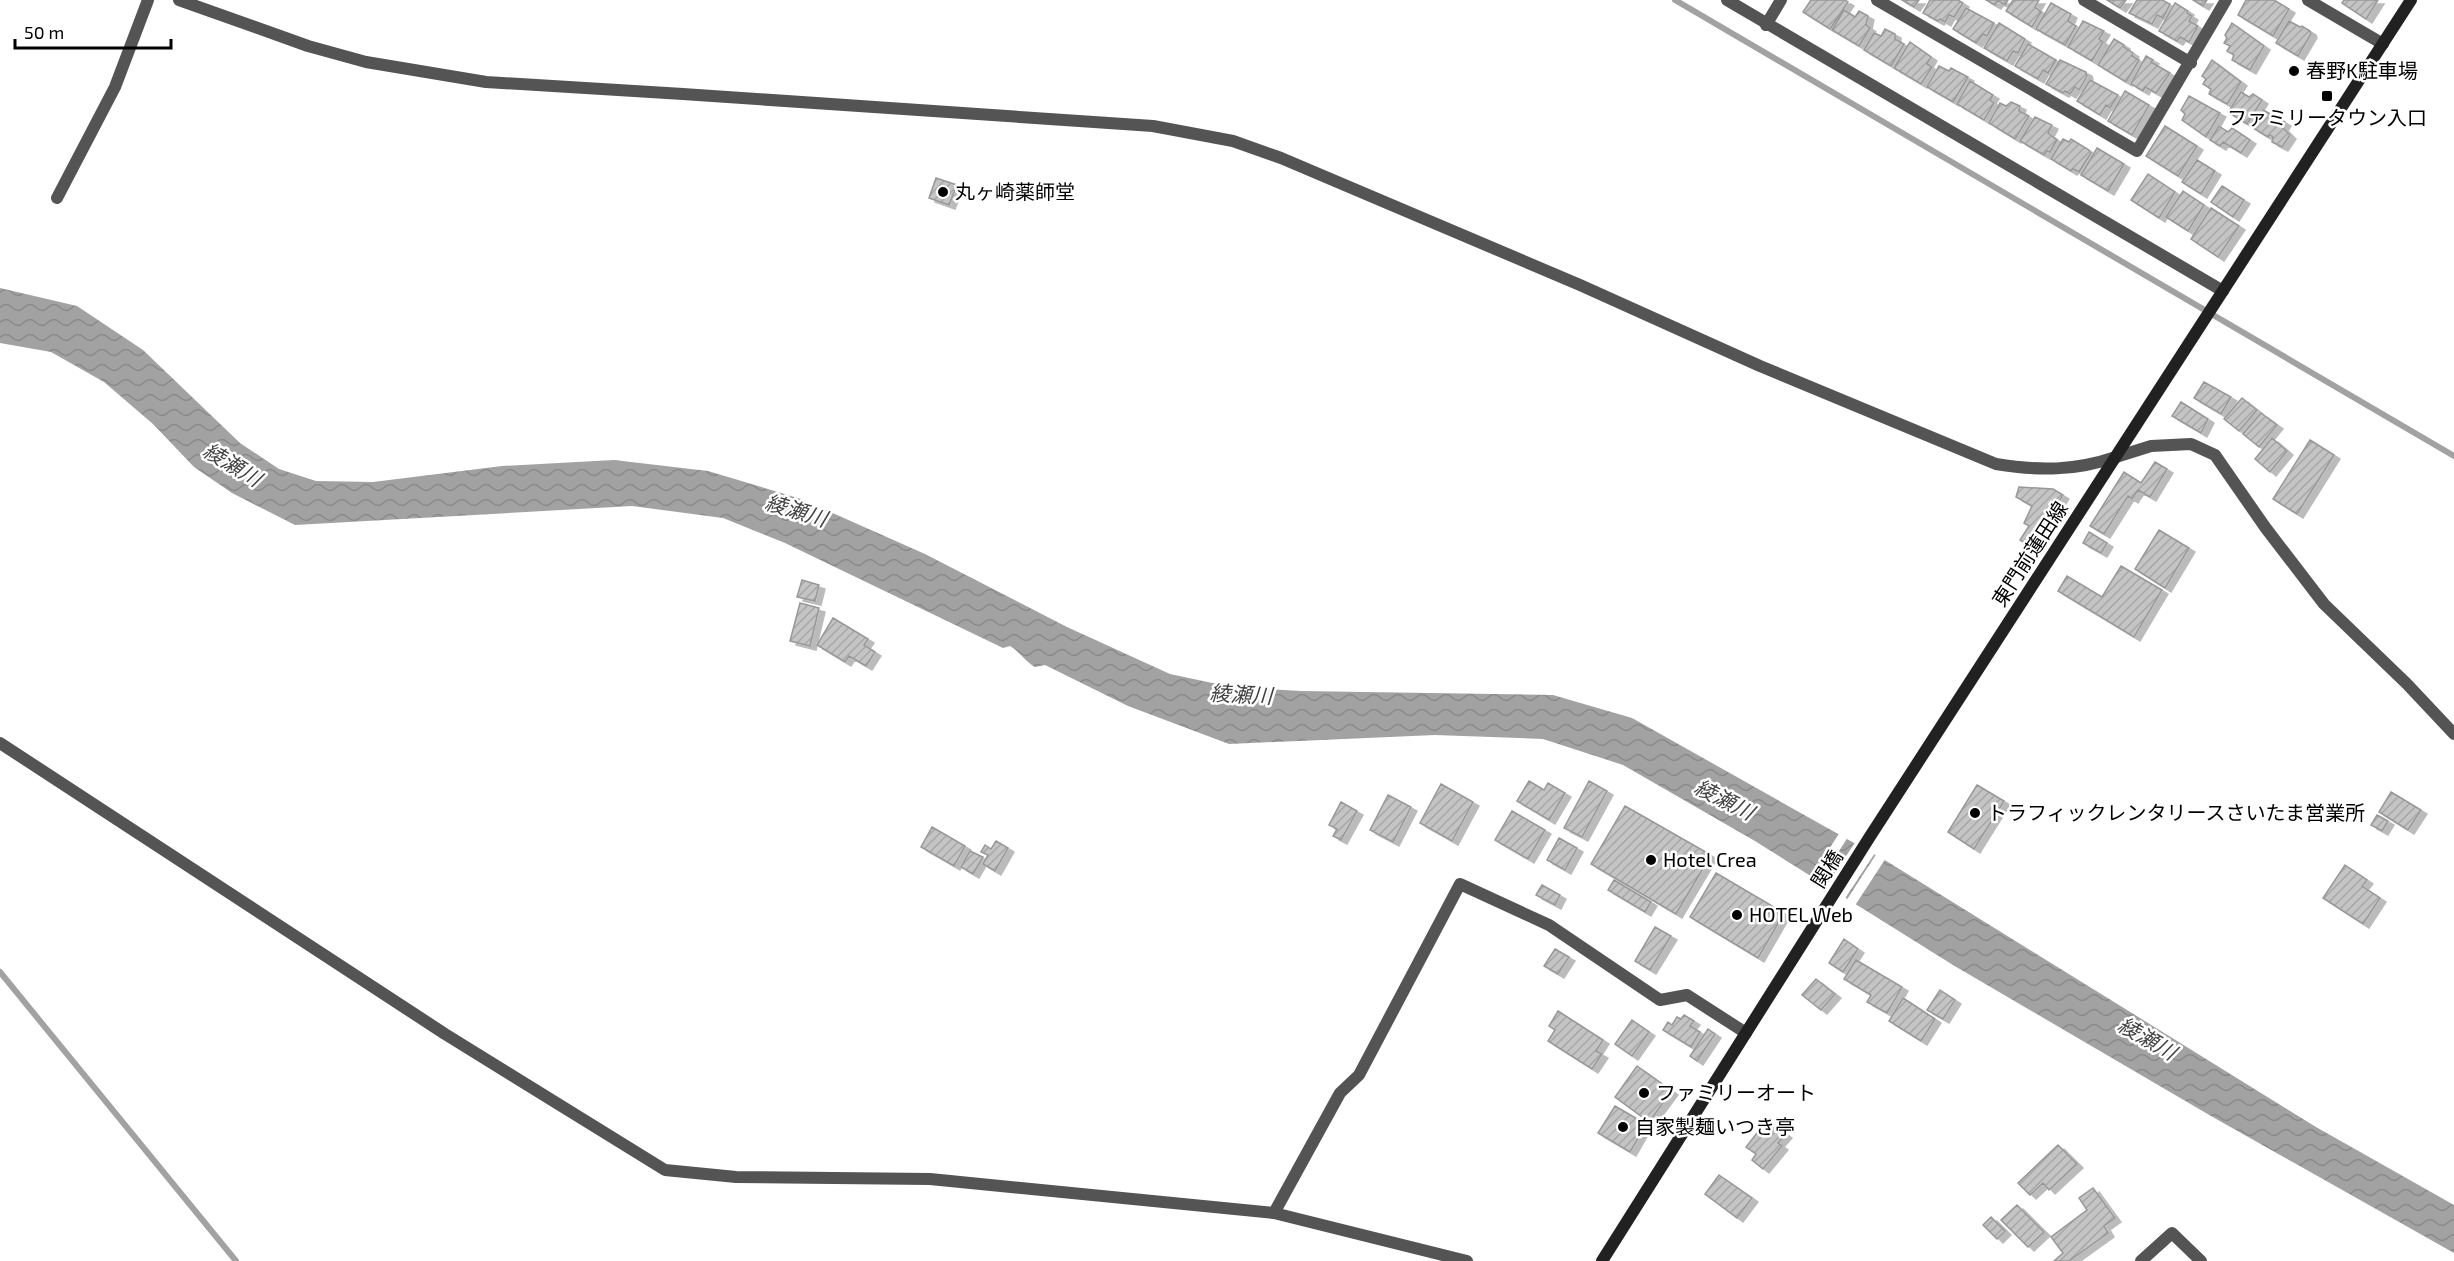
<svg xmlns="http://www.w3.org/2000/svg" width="2454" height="1261" font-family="'Exo 2','Noto Sans JP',sans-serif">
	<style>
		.water { fill: url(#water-waves) }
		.pier { fill: #fff }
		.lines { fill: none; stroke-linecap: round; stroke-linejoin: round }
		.stream { stroke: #a2a2a2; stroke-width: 6 }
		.building { fill: url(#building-hatch); stroke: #989898; stroke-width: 1.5; filter: url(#shadow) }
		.minor { stroke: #545454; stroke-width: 12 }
		.tertiary { stroke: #545454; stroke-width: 12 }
		.secondary { stroke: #212121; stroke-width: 12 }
		.poi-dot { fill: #000; stroke: #fff; stroke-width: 2 }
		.labels { text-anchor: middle; stroke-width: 5; stroke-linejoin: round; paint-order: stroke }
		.poi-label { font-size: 20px; fill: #000; stroke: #fff; text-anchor: start }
		.street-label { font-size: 20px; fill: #000; stroke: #fff }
		.water-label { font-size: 21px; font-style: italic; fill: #434343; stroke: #fff }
	</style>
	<defs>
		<pattern id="water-waves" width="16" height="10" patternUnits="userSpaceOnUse" patternTransform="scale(1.5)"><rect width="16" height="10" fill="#a2a2a2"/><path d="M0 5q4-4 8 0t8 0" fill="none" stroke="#8a8a8a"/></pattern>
		<pattern id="building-hatch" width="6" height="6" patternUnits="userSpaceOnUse" patternTransform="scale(1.5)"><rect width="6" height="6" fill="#c4c4c4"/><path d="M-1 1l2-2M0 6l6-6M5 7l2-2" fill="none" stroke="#a7a7a7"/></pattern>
		<filter id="shadow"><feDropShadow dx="6" dy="4" stdDeviation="0" flood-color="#0004"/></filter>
	</defs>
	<rect width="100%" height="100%" fill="#fff"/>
	<path class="water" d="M0,288L77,306L143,350L240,443L279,469L316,481L373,482L502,466L614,460L708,471L801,499L925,554L1067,627L1170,674L1231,687L1301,691L1553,695L1632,718L1888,862L2316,1127L2454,1205V1253L2211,1116L1953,965L1755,841L1623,765L1543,739L1435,735L1229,744L1128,706L1045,665L1035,667C1025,661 1021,653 1010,646L1003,648L785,543L723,518L632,506L295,525L232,493L194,467L153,424L104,382L51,352L0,343Z"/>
	<path class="pier" d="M1840,832L1848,837L1818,884L1810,879Z
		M1856,841L1875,853L1844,900L1825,888Z
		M1877,853L1886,858L1854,907L1846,901Z"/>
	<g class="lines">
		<path class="stream" d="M1675,0L2454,456
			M0,972L236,1261"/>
	</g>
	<path class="building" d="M1811,0H1845L1848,2L1830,29L1803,12Z
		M1902,0H1919L1914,7Z
		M1930,0H1958L1963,3L1954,17L1949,15L1945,22L1940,19L1938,21L1923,13Z
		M1986,0H2008L2005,5L1998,1L1995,5Z
		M2013,0H2039L2035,7L2041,12L2032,27L2006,11Z
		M2107,0H2126L2120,8Z
		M2137,0H2162L2170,4L2163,18L2157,15L2152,24L2129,13Z
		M2193,0H2207L2203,6Z
		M2246,0H2274L2289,9L2273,36L2238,15Z
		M2344,0H2378L2366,19L2342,3Z
		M2051,3L2071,14L2068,21L2076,26L2065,45L2036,29Z
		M2175,3L2188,11L2187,13L2192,16L2189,21L2198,26L2189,42L2180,37L2177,41L2159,31Z
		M1966,8L1994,23L1987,36L1983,34L1976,43L1953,29Z
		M1844,10L1855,17L1859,11L1868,16L1866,25L1870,28L1859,46L1832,30Z
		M2083,21L2104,31L2099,39L2103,42L2092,61L2068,47Z
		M2289,21L2300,27L2302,26L2310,31L2311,34L2298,56L2276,43Z
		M1999,23L2025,39L2018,53L2013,51L2007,61L1984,48Z
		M2232,23L2264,46L2250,70L2232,60L2234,55L2227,51L2230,46L2224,43L2227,38L2225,35Z
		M1885,29L1895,34V39L1904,44L1891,66L1864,50L1874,33L1881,36Z
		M2114,39L2124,45V47L2133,53L2132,56L2139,60L2126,82L2098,65Z
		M1910,42L1931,57L1927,64L1932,67L1921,84L1894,68Z
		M2028,44L2056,60L2048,73L2043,70L2038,79L2015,66Z
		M2146,56L2153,60L2151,62L2170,73L2156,93L2145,87L2143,91L2131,84Z
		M2060,60L2086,72L2087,76L2079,90L2075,87L2070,94L2065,91L2063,93L2046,84Z
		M2212,60L2241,82L2227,104L2209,94L2211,89L2203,84L2206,79L2202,76Z
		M1939,66L1949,71L1951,68L1968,77L1953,102L1927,87Z
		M2090,80L2118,95L2110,108L2106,105L2100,115L2077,101Z
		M1970,81L1993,95L1990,100L1994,103L1984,120L1957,104Z
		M2125,91L2149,105L2132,135L2108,121Z
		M2241,92L2249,97L2253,94L2262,100L2247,124L2228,112Z
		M2189,96L2220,113L2206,137L2182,120L2185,114L2181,110Z
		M2011,102L2020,106L2019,111L2029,116L2015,139L1989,123L2000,103L2006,106Z
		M2263,110L2285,122L2282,127L2290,135L2282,147L2272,142L2273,137L2270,135L2268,137L2253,128Z
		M2035,117L2052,125L2048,133L2057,140L2050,152L2047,151L2044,155L2020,141Z
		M2165,126L2197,146L2178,176L2146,156Z
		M2219,126L2228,132L2232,128L2250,140L2241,153L2223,142L2220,146L2210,140Z
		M2063,139L2069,142L2071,139L2089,150L2091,153L2079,172L2073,169L2071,171L2051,159Z
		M2097,148L2124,164L2108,191L2081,175Z
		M2197,160L2215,171L2201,194L2182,182Z
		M2148,174L2175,192L2159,218L2131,200Z
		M936,178L957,185L949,205L929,198Z
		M2222,186L2244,200L2233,217L2211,202Z
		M2183,191L2204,205L2188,231L2166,217Z
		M2211,208L2239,226L2218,257L2191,239Z
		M2204,382L2231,397L2221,414L2194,398Z
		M2242,398L2257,410L2239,431L2224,419Z
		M2181,402L2208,419L2201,433L2172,416Z
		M2261,413L2277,425L2259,447L2243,434Z
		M2272,438L2287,451L2270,472L2255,459Z
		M2310,440L2334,455L2297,514L2273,499Z
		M2155,462L2167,469L2150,497L2138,490L2132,499L2128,496L2104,534L2090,526L2124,472L2141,483Z
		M2019,487L2053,489L2063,495L2030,546L2020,540L2029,526L2024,523L2032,506L2016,497Z
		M2159,530L2189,548L2165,588L2135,569Z
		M2089,532L2107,543L2101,553L2083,543Z
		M2121,566L2162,590L2134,637L2058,591L2067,576L2102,597Z
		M802,580L819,585L815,601L797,597Z
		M800,603L819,608L810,646L790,641Z
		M833,618L868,639L864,645L875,652L866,666L849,656L845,662L817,645Z
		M1529,781L1544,790L1548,783L1565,793L1549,820L1517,801Z
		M1589,781L1607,791L1582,837L1564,828Z
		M1441,784L1473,802L1452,841L1420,823Z
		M1977,785L2004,801L1974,849L1948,832Z
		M2391,792L2421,810L2408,830L2379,812Z
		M1388,795L1411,807L1393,842L1370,830Z
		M1341,802L1357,811L1341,840L1333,836L1337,829L1329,825Z
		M1625,806L1711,855L1676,914L1591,864Z
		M1512,811L1545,830L1528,859L1495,840Z
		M2377,815L2388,821L2382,831L2371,825Z
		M932,827L965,846L954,866L921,847Z
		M1559,838L1577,848L1565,870L1547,860Z
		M996,841L1008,848L995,871L983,864L988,855L981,852L985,845L991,849Z
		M970,851L983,857L973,874L961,867Z
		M2345,865L2367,880L2362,886L2380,898L2363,924L2323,898Z
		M1716,873L1784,913L1758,958L1690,917Z
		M1614,880L1651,902L1645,912L1608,890Z
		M1542,885L1560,895L1555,905L1536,895Z
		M1655,927L1671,936L1650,970L1635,961Z
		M1844,939L1858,949L1843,972L1829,963Z
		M1555,949L1569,957L1558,974L1544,966Z
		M1856,960L1902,987L1887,1013L1867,1002L1871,995L1844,979Z
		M1816,979L1835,994L1821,1010L1802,995Z
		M1940,990L1955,1000L1943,1019L1927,1010Z
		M1903,998L1935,1019L1921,1041L1889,1021Z
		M1558,1011L1603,1040L1596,1051L1602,1054L1592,1069L1548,1041L1555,1030L1549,1026Z
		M1684,1015L1694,1021L1690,1026L1700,1032L1691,1047L1663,1030L1668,1022L1672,1025L1677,1017L1681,1019Z
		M1632,1020L1649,1032L1632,1056L1615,1044Z
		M1708,1029L1715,1034L1697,1061L1690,1056Z
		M1637,1066L1672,1091L1649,1122L1615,1097Z
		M1615,1106L1646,1124L1630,1152L1598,1133Z
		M1767,1120L1786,1134L1778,1143L1782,1146L1763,1169L1752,1160L1756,1154L1746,1147Z
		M2058,1145L2077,1164L2049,1190L2043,1183L2030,1195L2018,1183Z
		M1719,1175L1752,1198L1737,1218L1705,1194Z
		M2093,1188L2115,1218L2104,1226L2108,1233L2069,1261H2054L2063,1253L2051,1237L2087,1210L2079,1198Z
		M2017,1205L2044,1232L2028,1247L2001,1220Z
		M1991,1217L2005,1231L1997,1239L1983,1225Z"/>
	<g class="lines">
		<path class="minor" d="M1877,0L2137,151L2226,0
			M2084,0L2191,63
			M2308,0L2383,44
			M1766,25L1781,0
			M57,198L115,87L148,0
			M2116,457L2151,446L2191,444L2215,455L2265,527L2324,604L2407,684L2454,734
			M1274,1213L1340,1093L1359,1075L1460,884L1549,925L1660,1000L1687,995L1746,1033
			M2141,1261L2172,1233L2201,1261"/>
		<path class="tertiary" d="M179,0L308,46L366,62L486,82L683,94L1153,126L1233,141L1281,158L1580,285L1760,366L1996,464C2039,471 2075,471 2116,457
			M1727,0L2223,291
			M0,743L445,1034L665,1170L736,1177L930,1179L1274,1213L1467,1261"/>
		<path class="secondary" d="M1602,1261L1869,838L2411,0"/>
	</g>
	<g class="poi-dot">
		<circle cx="2294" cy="71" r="6"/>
		<rect x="2321" y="90" width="12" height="12" rx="3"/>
		<circle cx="943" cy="192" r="6"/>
		<circle cx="1975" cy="813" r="6"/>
		<circle cx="1651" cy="860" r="6"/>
		<circle cx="1737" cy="915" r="6"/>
		<circle cx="1644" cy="1093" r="6"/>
		<circle cx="1623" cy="1127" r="6"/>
	</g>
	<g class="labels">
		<g class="poi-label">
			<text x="2306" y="78">春野K駐車場</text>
			<text x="2327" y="125" text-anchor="middle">ファミリータウン入口</text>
			<text x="955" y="199">丸ヶ崎薬師堂</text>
			<text x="1987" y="820">トラフィックレンタリースさいたま営業所</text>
			<text x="1663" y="867">Hotel Crea</text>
			<text x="1749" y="922">HOTEL Web</text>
			<text x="1656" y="1100">ファミリーオート</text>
			<text x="1635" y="1134">自家製麺いつき亭</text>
		</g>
		<g class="street-label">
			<text transform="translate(2030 554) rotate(-57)" y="7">東門前蓮田線</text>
			<text transform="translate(1827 869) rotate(-58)" y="7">関橋</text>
		</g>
		<g class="water-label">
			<text transform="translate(232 465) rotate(31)" y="7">綾瀬川</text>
			<text transform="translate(796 511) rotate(17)" y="7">綾瀬川</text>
			<text transform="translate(1241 695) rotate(3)" y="7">綾瀬川</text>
			<text transform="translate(1724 800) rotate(27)" y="7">綾瀬川</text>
			<text transform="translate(2147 1039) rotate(30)" y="7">綾瀬川</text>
		</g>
	</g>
	<path d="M15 39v9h156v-9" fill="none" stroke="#000000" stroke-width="3"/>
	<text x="24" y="39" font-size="18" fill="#000000" stroke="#ffffff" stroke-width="4.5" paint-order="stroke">50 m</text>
</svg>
